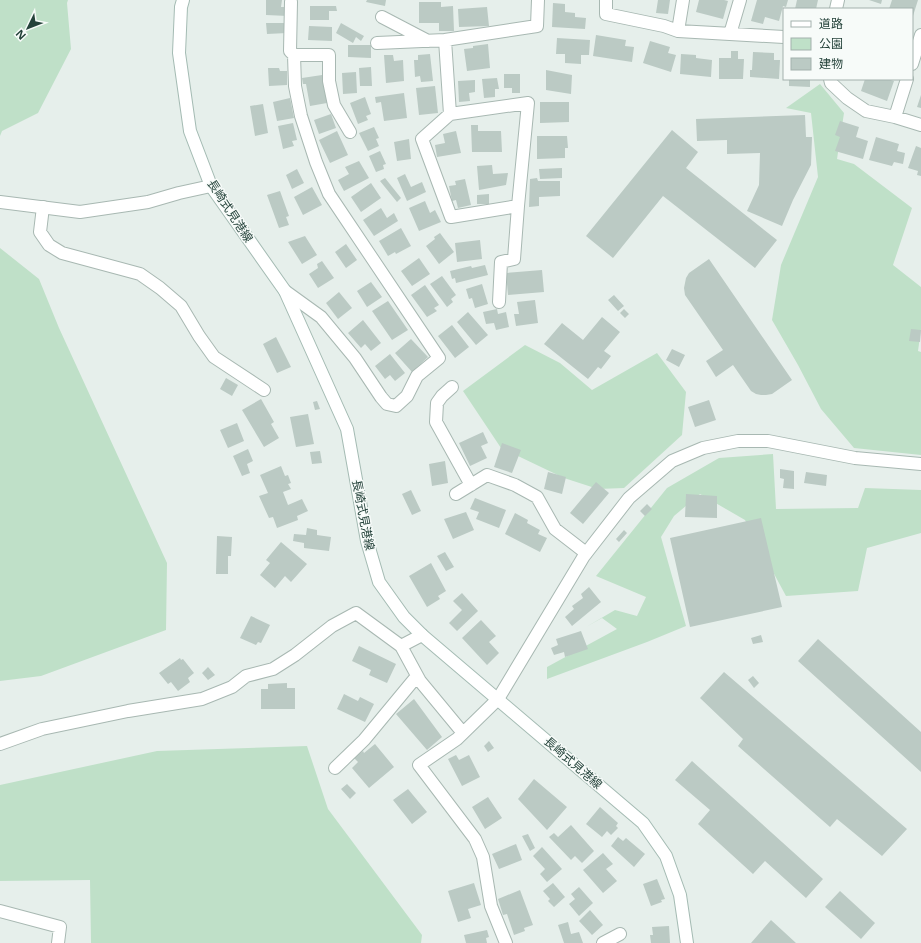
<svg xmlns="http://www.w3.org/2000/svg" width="921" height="943" font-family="'Open Sans','Noto Sans JP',sans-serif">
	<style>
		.green { fill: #bfe0c8 }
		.building { fill: #bbcac4 }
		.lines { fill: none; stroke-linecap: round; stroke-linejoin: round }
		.minor-casing { stroke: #a8b8b2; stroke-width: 14 }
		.tertiary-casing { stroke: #a8b8b2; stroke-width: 14 }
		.secondary-casing { stroke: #a4bbb3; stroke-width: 14 }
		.minor { stroke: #fff; stroke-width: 12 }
		.tertiary { stroke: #fff; stroke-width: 12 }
		.secondary { stroke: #fff; stroke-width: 12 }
		.labels { text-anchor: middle; stroke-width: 3; stroke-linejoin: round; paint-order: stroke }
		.street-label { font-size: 12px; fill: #24423a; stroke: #f7fbf9 }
	</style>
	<rect width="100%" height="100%" fill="#e6efeb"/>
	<path class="green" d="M0,0H68L67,3L71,49L38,113L2,131L0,136Z
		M820,84L844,113L837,159L854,164L912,208L893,265L921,287V329L918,351L921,352V455L854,448L821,409L798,365L772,320L781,265L818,177L811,113L786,108Z
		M0,248L39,279L59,328L167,563L166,630L41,676L0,681Z
		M525,345L560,363L592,390L657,353L686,392L682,435L624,488L598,489L564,478L501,448L463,391Z
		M773,454L776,509L858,508L865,488L921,490V533L867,548L858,591L786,596L745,520L700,494L674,516L661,537L686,626L647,642L547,679V667L617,629L602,618L586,627L615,610L637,616L646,597L596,576L667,488L719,458Z
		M307,746L328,809L422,935L421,943H91L90,880L0,881V785L157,751Z"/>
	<path class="building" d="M266,0H282L281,7H288V16L266,15Z
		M367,0H386L385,6L366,2Z
		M658,0H670L668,14L656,13Z
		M699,0H724L728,1L723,19L696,12Z
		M757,0H788L786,7L783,6L779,21L765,17L763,24L751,21Z
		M797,0H818L816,9H795Z
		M869,0H882L881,4Z
		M892,0H918L912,19V9H889Z
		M419,2H441V7L453,6L454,31H439V23H419Z
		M553,3L565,4V12L575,13V17L586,18L585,29L552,27Z
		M310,6H336L337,11H329V20H310Z
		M487,7L489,26L459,27L458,9Z
		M266,23H286L287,33L267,34Z
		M341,23L364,36L361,41L356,37L353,43L336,33Z
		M309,26L332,27V41L308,40Z
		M596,35L626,40L625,46L634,47L632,62L593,56Z
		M557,38L590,40L589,55H581V64L565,63V54H556Z
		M650,41L670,47L668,53L676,55L671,72L643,63Z
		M488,44L490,68L467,71L464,49L473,48V46Z
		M348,45H371V58L348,57Z
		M731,51H738V59H744L743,79H719V58H731Z
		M753,52L774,53V60H780L779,79L750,77V70H752Z
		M430,54L433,81L421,82L420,76L415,77L414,60H418V55Z
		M681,54L696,55V58L712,60L711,77L680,74Z
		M384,55H393L394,61L403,60L404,81L386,83Z
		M371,67L372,86H360L359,68Z
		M268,68H279L280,71H287V85L269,86Z
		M546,70L572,75L571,94L546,90Z
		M356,72L357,93L343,94L342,73Z
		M504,74H520V93H512V88H504Z
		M322,75L327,103L310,106L306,84H303L302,78Z
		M497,78L499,89H495V97L484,98L482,79Z
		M789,79H810V87L789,86Z
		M865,79H887L894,81L887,101L861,91Z
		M475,80V92L469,93L470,101L459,102L458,81Z
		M435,86L438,113L419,115L416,88Z
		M404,93L407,118L384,121L381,102L376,103L375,97Z
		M921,95V108L917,107Z
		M365,97L371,114L366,116L368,120L358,124L350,103Z
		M290,98L294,118L277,121L273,102Z
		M540,102H569V122L540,123Z
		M263,104L268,133L255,136L250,106Z
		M331,114L336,128L319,134L314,120Z
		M805,115L806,137H812L811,165L793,200L782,226L747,211L759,185L760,153L727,154V140L697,141L696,119Z
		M840,121L859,127L856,137L868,141L863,159L835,151L840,137L835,135Z
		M293,123L297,140L292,141L294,146L283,149L278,126Z
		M471,125H478V131H501L502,152H472Z
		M374,127L379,138L376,139L379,146L368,151L359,133Z
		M672,130L698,152L686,168L777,240L755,268L663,196L613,258L586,236Z
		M337,131L348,155L330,163L319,140Z
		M456,131L461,153L437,157L435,145L445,143L443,134Z
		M537,136H567L568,148H565V158L537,159Z
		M876,137L899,144L897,151L905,153L903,164L894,162L892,166L869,160Z
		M409,139L411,159L397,161L394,142Z
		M916,146L921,148V176L917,175L918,171L908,168Z
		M380,151L386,164L383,165L384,169L376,172L369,156Z
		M359,161L369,178L344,191L338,180L349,174L345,167Z
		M492,165L493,174L508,173L506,185L479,190L477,166Z
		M562,168V178L540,179L539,169Z
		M297,169L304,183L292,189L286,175Z
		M405,174L411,187L422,182L426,192L407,201L397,178Z
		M385,178L401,198L397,202L380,181Z
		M537,178L538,181H560V196L539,197V206L529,207L530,179Z
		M465,179L471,205L458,208L456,200L452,201L449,186L456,185L455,181Z
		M371,183L381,198L361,212L351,197Z
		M312,187L322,205L303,215L294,197Z
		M280,191L289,216L286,217L289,225L279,228L267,195Z
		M489,194V204H477V195Z
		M425,201L430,213L435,210L441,222L419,231L409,208Z
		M381,208L387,218L394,213L398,221L374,236L363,220Z
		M401,228L411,246L396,254L395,252L388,256L379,241Z
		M440,233L454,252L439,264L426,246L435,239L434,237Z
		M305,236L317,255L302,264L288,242Z
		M480,240L482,259L457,262L455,243Z
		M346,244L357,260L346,268L335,252Z
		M419,258L430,274L412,286L401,271Z
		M709,259L792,380L772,394L766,395H761L756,394L751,391L733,365L716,377L706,361L723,350L685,295L684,288L686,278L689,273Z
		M322,261L334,278L318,288L309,274L318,268L317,264Z
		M485,265L488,275L456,283L455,278L452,279L450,271L471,266L472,268Z
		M542,270L544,292L508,295L506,273Z
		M442,276L456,295L451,299L453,302L447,307L430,284Z
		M371,282L382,297L367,307L357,291Z
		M482,284L488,304L475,308L472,298L469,299L466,289Z
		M425,285L439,305L434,308L437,311L427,317L411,295Z
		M339,292L352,308L338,319L326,303Z
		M614,295L624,306L618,311L608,300Z
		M535,300L538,323L516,326L514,314H519L517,302Z
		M388,301L408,330L392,340L372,311Z
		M497,309L498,314L506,312L509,327L496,330L494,323L486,324L483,312Z
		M624,309L629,314L625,318L620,313Z
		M468,312L488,335L476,345L457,322Z
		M602,317L620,332L604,351L611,356L601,369L598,367L588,379L544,344L562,323L583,340Z
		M363,320L381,343L371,351L365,344L361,348L348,333Z
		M452,325L469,347L455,358L438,336Z
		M911,329L921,330L920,342L909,341Z
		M276,337L291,367L277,373L263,344Z
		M411,339L428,357L412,372L395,353Z
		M672,349L685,355L679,367L666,360Z
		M390,354L405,373L395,381L390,375L385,379L375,366Z
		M226,378L238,385L232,396L220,389Z
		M261,399L274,422L271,424L279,438L264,447L242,410Z
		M709,400L716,420L695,427L688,407Z
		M317,401L320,409L315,410L313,402Z
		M308,414L314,444L296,447L290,417Z
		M237,423L244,441L228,448L220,430Z
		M483,432L488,443L481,446L487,458L470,466L459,443Z
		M502,443L521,450L512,473L494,467Z
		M248,449L253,461L247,464L250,473L242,476L233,456Z
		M320,451L322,463L312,464L310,452Z
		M445,461L448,483L432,486L429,464Z
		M281,466L285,476L288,475L291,483L288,484L291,489L283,492L288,505L302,499L308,511L297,516L298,520L277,528L273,517L269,518L259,496L268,493L260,475Z
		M780,469L794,471V489L783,488L784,479L780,478Z
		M548,472L566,477L562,494L544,489Z
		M806,472L827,475L826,486L804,483Z
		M596,482L609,493L583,524L570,513Z
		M411,490L421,511L412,515L402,494Z
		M686,494L717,496V518L685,517Z
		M475,498L506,510L499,528L476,519L479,512L470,509Z
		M647,504L652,509L645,516L640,511Z
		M466,512L474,530L453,539L444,519Z
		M515,513L528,520L527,523L540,530L538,534L547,538L540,552L505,534Z
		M761,518L782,607L690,627L670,538Z
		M307,528L317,530V535L331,537L329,551L304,548V543L293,541L294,534L306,535Z
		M624,530L627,533L619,542L616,539Z
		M217,536L232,537L231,556H228V574H216Z
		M281,542L307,564L291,582L285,576L275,588L260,575L270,563L266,560Z
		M445,552L454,567L446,571L437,556Z
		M431,563L446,591L438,596L440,599L427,607L409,576Z
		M589,587L601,602L572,626L565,617L574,609L572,606L583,598L581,594Z
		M462,593L478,611L457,631L449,623L462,610L453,601Z
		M251,616L270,625L261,643L258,642L256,645L240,638Z
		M481,620L496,636L489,642L499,653L487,665L462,638Z
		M581,631L588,649L565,657L564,652L554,655L551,648L558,645L556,639Z
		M761,635L763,642L753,644L751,638Z
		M818,639L921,732V772L798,661Z
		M359,646L396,664L387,683L369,675L371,670L352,661Z
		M180,658L181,660L183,659L194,673L188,678L190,682L178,691L171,682L168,684L159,673Z
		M208,667L215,675L208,680L202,673Z
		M724,672L907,829L882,856L837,819L830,827L738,746L743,739L700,698Z
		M753,676L759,683L754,688L748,680Z
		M287,683V688H295V709H261V689H268V684Z
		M344,694L358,701L360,697L374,704L365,722L337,709Z
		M414,699L442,737L427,750L396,714Z
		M489,741L494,748L488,752L484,746Z
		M375,744L394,767L369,788L352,768L358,762L354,758L363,751L364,753Z
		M456,755L459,760L469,755L480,777L462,786L448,759Z
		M692,761L823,879L806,898L765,861L753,874L698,824L710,810L675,780Z
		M534,779L567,807L547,830L518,799Z
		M347,784L356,793L350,799L341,789Z
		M408,789L427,812L412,824L393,800Z
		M488,797L502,818L485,829L472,807Z
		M600,807L618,823L616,826L618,828L611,835L607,831L602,837L586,824Z
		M571,825L594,851L582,863L575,856L571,860L549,837L554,833L558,837Z
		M528,834L535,848L530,851L522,836Z
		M618,837L623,841L626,838L645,854L634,867L611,846Z
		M516,844L522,860L499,869L492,854Z
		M542,847L562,869L547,882L540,874L545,869L533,856Z
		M603,853L613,864L606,869L617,881L603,893L583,870Z
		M657,879L665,899L661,900L662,902L651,906L643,884Z
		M474,883L481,905L468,909L471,918L458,922L448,891Z
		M553,883L565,897L554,907L548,901L550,899L543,891Z
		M579,887L593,903L579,916L569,904L575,899L571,894Z
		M520,890L533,925L524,928L525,931L514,935L507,914L503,915L498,899Z
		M840,891L875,923L861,939L825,907Z
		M590,910L603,925L592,935L579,921Z
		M771,920L796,943H751Z
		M568,922L571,934L579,932L583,943H564L558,925Z
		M669,926L670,943H651L650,935H653L652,927Z
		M487,930L489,937L486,938L487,943H466L464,935Z"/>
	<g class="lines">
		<defs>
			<path id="minor" d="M606,0V14L664,26L678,31
				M683,0L678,31L784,37
				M291,2L290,51L294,55
				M836,9L838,0
				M382,17L428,41
				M730,34L740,0
				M377,43L445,40
				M912,64L921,35
				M830,79L831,83L847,98L866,111L895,117L921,125
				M450,114L422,139L451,217L518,206
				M895,117L907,79
				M43,207L40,232L49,245L62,253L140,274L160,288L181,306L199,336L214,357L264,390
				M285,291L321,317L355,358L381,397L387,404L396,406L407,396L417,376L439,358L329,194L316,162L301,116L295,86L294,55H329V81L334,105L350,132
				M499,302L501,262L514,259L518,206L528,103L450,114L445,40L537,26L538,0
				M452,387L442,396L437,403L436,422L471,485
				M456,494L487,475L515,485L537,497L555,529L586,553
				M401,646L420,681L463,733
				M498,699L457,739L419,765L475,839L483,857L491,906L506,943
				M0,744L42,729L128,711L202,699L232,687L246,676L273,669L295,655L332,626L356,613L401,646L422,635
				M335,768L364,740L417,676
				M0,911L60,927L58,943
				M603,943L620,934"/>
			<path id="tertiary" d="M0,202L80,212L148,202L179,193L211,186
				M498,699L584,556L629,498L672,461L703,448L738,441H768L855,458L921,464"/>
			<path id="secondary" d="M183,0L181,7L179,53L190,131L211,186L285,291L347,429L367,541L379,582L404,617L422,635L643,823L666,856L680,895L687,943"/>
		</defs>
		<use href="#minor" class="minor-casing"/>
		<use href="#tertiary" class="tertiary-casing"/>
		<use href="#secondary" class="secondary-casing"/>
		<use href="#minor" class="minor"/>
		<use href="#tertiary" class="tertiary"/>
		<use href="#secondary" class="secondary"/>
	</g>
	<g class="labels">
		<g class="street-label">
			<text transform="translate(230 211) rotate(57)" y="4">長崎式見港線</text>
			<text transform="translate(363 515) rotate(79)" y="4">長崎式見港線</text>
			<text transform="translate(573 763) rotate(41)" y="4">長崎式見港線</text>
		</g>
	</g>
	<rect x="783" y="8" width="130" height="72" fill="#f7fbf9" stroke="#a3b1ad"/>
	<rect x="791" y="21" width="20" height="6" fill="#ffffff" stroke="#a3b1ad"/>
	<text x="819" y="28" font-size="12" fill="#24423a">道路</text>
	<rect x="791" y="38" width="20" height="12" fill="#bfe0c8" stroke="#a3b1ad"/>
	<text x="819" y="48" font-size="12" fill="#24423a">公園</text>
	<rect x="791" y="58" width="20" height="12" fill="#bbcac4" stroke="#a3b1ad"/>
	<text x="819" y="68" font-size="12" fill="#24423a">建物</text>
	<g transform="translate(28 28) rotate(227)" stroke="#f7fbf9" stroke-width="3" paint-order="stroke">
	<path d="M0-3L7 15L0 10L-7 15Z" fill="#24423a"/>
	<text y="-6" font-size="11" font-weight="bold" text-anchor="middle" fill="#24423a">N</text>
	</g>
</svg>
